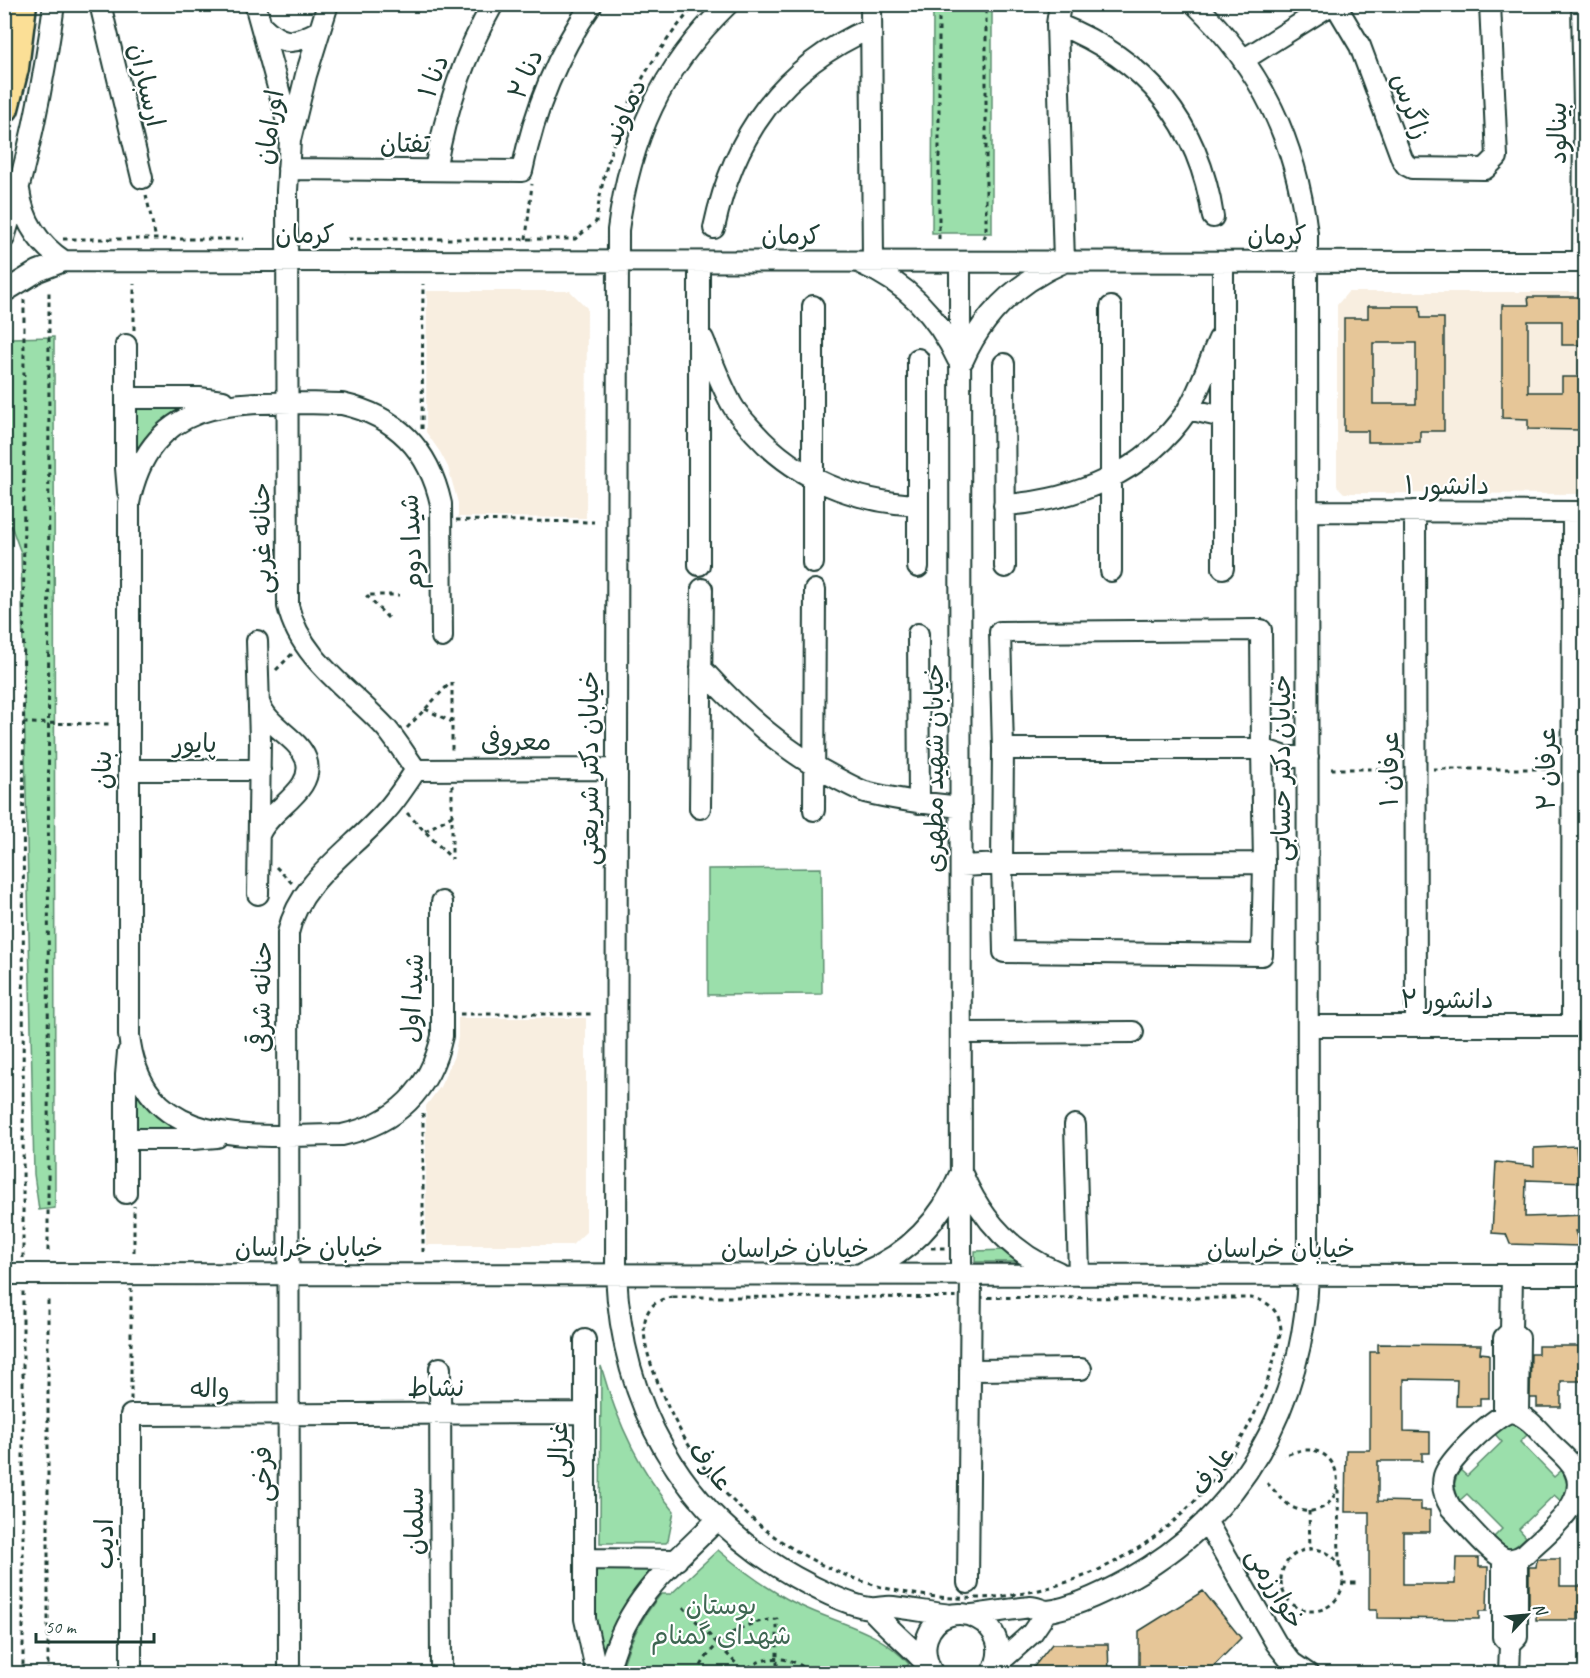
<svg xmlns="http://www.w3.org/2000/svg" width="1590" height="1678" font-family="Caveat,'Playpen Sans Arabic',sans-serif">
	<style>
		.built { fill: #f8eee0 }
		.green { fill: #9bdfab; stroke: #5d8e70; stroke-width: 1.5 }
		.building { fill: #e6c698; stroke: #1f3d34; stroke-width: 1.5; fill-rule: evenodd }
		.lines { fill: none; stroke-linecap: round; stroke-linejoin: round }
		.minor-casing { stroke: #1f3d34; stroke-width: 24 }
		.highway-casing { stroke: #1f3d34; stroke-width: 33 }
		.path { stroke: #1f3d34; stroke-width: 3; stroke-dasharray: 4.5 4.5; stroke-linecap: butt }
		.minor { stroke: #fff; stroke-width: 20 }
		.highway { stroke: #fbdf96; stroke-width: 28 }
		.labels { text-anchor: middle; stroke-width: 4.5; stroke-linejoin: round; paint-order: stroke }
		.street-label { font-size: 26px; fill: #1f3d34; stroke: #fff }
		.park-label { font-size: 26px; fill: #3e6652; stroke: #fff }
	</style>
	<rect width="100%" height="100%" fill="#fff"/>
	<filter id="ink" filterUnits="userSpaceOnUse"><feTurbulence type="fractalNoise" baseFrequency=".0167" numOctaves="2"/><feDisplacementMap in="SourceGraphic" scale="12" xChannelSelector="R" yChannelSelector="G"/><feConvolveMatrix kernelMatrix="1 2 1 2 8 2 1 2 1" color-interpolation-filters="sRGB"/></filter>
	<g filter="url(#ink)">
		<path class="built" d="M427,291H570L587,308L586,518L458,517V503L448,467L440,452L426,432Z
			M1348,292H1585V494L1344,493L1337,486V305Z
			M458,1018H586V1232L572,1245H426V1106L440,1087L454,1056L458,1037Z"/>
		<path class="green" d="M933,5H992V233H932Z
			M54,337L55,1208L39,1210L34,1174L21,553L5,509L4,347L10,338Z
			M130,403H199L130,468Z
			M821,868L822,994L708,995V869Z
			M131,1075L193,1134H130Z
			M1006,1250L1024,1262H975V1251Z
			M601,1366C616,1419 638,1469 674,1511L668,1541L666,1543H600Z
			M1511,1423L1519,1426L1527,1435L1520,1442L1554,1477L1562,1470L1568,1486L1562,1502L1554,1495L1519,1529L1526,1537C1511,1552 1509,1552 1494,1537L1502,1529L1467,1494L1459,1501L1454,1485L1459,1469L1467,1476L1502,1442L1495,1434L1507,1424Z
			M718,1550C743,1571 768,1590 797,1604C839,1625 877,1628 909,1664L900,1674L621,1673C628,1643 641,1618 661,1594H671Z
			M591,1564L652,1569V1572L606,1646L602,1647L596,1643Z"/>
		<path class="building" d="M1528,297H1580V306H1586V345H1562V321H1528V392H1562V377H1586V419H1580V430L1528,429V419L1502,418V305H1529Z
			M1368,306H1420L1421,318H1444V431H1420V442H1368V431H1344V318H1368ZM1373,343H1416V404H1373Z
			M1576,1146L1577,1159L1586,1160V1182L1526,1180L1525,1217L1586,1215V1231H1575L1580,1246L1510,1244L1506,1234L1492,1233L1496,1162L1534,1166V1148Z
			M1378,1344L1481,1345L1480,1353L1489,1354V1398H1480V1406H1456L1457,1380L1404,1379V1431L1430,1432V1453H1422V1461H1378V1501L1421,1502V1510H1430V1532H1403V1584H1455L1456,1558H1479V1567H1488L1487,1611H1479V1619L1377,1618V1610H1369V1512H1345L1346,1450H1370V1352H1378Z
			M1538,1346H1579V1354L1586,1355V1381H1561V1407H1537V1398H1530L1531,1354H1538Z
			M1537,1559H1560V1586H1586V1612H1577V1620H1536V1612L1529,1611V1567H1536Z
			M1203,1591L1241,1638L1206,1674H1139V1631Z
			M1052,1644H1108L1109,1674H1028Z"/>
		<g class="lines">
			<defs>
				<path id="minor" d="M102,4V12L142,178
					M255,4L284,109L289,135
					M328,4L306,75L290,140L287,191L288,606C300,659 351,690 386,728C397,741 406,756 416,770
					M728,4C661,69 630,138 618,230L616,1274C622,1404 680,1512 795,1577C813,1587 850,1606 870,1608C877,1609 885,1606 893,1607C912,1609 932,1613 951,1615
					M871,4L873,262
					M1335,4L1360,46L1402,159L1406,165L1412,168L1485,169L1497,157L1490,4
					M1582,4L1584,108L1583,262
					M1057,24C1146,59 1199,123 1213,217
					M261,25C283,46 292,45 319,31
					M1243,60L1332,4
					M288,169L522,171C534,112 557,54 592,4
					M435,170C445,113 464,55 493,4
					M19,190C23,220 38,244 64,261
					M714,228C734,134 782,67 871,28
					M4,238C28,161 44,83 54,4
					M699,262V565
					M960,262L961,1275
					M1223,262V568
					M862,264C906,283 938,317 958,360
					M4,292L38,271L64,261L1586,262
					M703,339C712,360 720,383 731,403C736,413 746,423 754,432C796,479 855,502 918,505
					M126,345V468L128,492
					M963,360C983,314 1018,282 1064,262L1057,24L1060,4
					M1004,364L1005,567
					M126,398H199L223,401
					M1188,409L1223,417
					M1004,505C1075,501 1146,472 1187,411C1200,391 1209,361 1219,339
					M1309,511L1586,512
					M1415,511L1416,1026
					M813,563V306
					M918,567V359
					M1111,571V307
					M918,634L919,803
					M442,637L441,504C429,449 396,416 342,404C252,403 152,386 129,503V1035C142,1153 255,1135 342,1135C397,1123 430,1090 442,1036V902
					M257,641L260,740L258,894
					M701,668C742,713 786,753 840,780C848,784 857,789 865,792C897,800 929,804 961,807
					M259,702C267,727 298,737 306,759C317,791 269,808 259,835
					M129,770H260
					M416,770L616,769
					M700,808L702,589
					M814,810L815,590
					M1264,863L1002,864L1004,952L1262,955L1264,863L1262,749L1286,757H1308
					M961,866L1002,864L1003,749L1000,632L1261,630L1262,749H1003
					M1308,1026H1586
					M1572,1026L1573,512
					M961,1033L1133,1032
					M1075,1125L1079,1275
					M126,1139H193L217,1137
					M963,1176C982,1220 1014,1254 1058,1272
					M126,1193V1075L128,1052
					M864,1272C908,1254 941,1220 959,1176
					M4,1274L1586,1275
					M1511,1331L1512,1275
					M585,1340V1619L597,1674
					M440,1368L441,1674
					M970,1370L1081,1369
					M1511,1412C1527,1415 1539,1431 1550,1443C1559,1452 1570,1460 1575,1471C1590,1503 1545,1534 1525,1554C1518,1559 1511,1561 1503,1558C1489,1552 1463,1520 1451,1508C1445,1498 1441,1488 1444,1476C1448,1461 1495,1415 1511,1412Z
					M1504,1413V1338L1511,1331L1519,1338L1518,1413
					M1206,1521L1276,1643L1292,1663L1308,1674
					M1503,1558V1637L1510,1644L1517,1637V1558
					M585,1559L677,1560
					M968,1583L971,1275
					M870,1608C888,1629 910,1645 928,1666
					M972,1615C991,1613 1011,1609 1031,1607C1037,1607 1042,1611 1048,1611C1073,1608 1107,1591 1129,1579C1243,1515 1304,1404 1308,1275L1307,233C1296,141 1262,69 1195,4
					M995,1666L1032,1633L1047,1611
					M131,1674V1415L584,1413
					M289,1674L288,933C300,880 352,850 386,811C397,799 407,783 416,770
					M608,1674C624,1601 668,1569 718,1519
					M933,1674C926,1662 923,1651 927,1638C944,1589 1022,1623 991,1674
					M1509,1674L1510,1644"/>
				<path id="highway" d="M4,108L14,68L22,4"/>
			</defs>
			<use href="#minor" class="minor-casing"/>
			<use href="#highway" class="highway-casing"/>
			<path class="path" d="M146,195L156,239
				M63,239H244
				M348,239H575L596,222C607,136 639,69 696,4
				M526,239L532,184
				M939,239V4
				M984,239L986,233V4
				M134,330V284
				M422,429L423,284
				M456,520L594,522
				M388,618L366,595H399
				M276,670L292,654
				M452,682V752
				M425,709L452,722
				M23,723L112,724
				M407,728L450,683
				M1331,769H1398
				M1433,769H1555
				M452,785V859
				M407,813L452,859
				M425,831L452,816
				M276,867L293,884
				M460,1014H593
				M423,1113V1252
				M931,1248H945
				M48,1251L49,289
				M134,1252V1206
				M23,1258L24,298
				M673,1297L1251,1298C1269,1300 1280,1312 1281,1330C1273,1367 1263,1401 1244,1434C1108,1676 760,1642 660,1388C649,1360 625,1303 673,1297Z
				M131,1400V1289
				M1267,1483C1274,1490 1282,1500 1290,1506C1297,1510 1305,1512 1312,1511C1350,1505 1343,1448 1306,1450C1298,1450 1291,1453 1284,1456
				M1338,1489L1339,1566
				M1309,1511L1310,1549
				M1281 1580a31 31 0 1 1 62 0a31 31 0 1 1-62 0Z
				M1342,1583H1357
				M683,1607L746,1674
				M23,1674V1291
				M48,1674V1297
				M697,1674C712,1640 741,1622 777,1619V1674
				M741,1674C762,1653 791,1654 812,1674
				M900,1674L906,1668"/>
			<use href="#minor" class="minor"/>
			<use href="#highway" class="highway"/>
		</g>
	</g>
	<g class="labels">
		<g class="street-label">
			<text transform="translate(525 74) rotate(-67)" y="9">دنا ۲</text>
			<text transform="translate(433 76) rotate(-70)" y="9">دنا ۱</text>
			<text transform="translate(147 85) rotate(77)" y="9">ارسباران</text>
			<text transform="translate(1411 106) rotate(70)" y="9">زاگرس</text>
			<text transform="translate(624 112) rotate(-66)" y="9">دماوند</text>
			<text transform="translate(269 127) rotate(-81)" y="9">اورامان</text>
			<text transform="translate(1557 133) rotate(-90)" y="9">بینالود</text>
			<text x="405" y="152">تفتان</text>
			<text x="305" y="243">کرمان</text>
			<text x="791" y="244">کرمان</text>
			<text x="1277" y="244">کرمان</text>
			<text x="1447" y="494">دانشور ۱</text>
			<text transform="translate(261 539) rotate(-91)" y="9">حنانه غربی</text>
			<text transform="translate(411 542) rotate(-93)" y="9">شیدا دوم</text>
			<text x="516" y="750">معروفی</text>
			<text x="195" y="752">پایور</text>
			<text transform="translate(589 768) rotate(-90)" y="9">خیابان دکتر شریعتی</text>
			<text transform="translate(934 768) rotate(-90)" y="9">خیابان شهید مطهری</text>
			<text transform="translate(1281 768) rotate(-90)" y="9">خیابان دکتر حسابی</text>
			<text transform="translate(1389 769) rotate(-90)" y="9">عرفان ۱</text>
			<text transform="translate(1546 769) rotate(-90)" y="9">عرفان ۲</text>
			<text transform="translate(102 770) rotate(-90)" y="9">بنان</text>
			<text transform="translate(261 998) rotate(-89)" y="9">حنانه شرقی</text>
			<text transform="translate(412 998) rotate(-87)" y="9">شیدا اول</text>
			<text x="1447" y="1008">دانشور ۲</text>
			<text x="309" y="1256">خیابان خراسان</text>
			<text x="795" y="1257">خیابان خراسان</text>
			<text x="1281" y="1257">خیابان خراسان</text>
			<text x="436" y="1396">نشاط</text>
			<text x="210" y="1397">واله</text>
			<text transform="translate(558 1450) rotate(-90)" y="9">غزالی</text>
			<text transform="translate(711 1466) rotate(53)" y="9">عارف</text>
			<text transform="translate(1212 1470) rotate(-52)" y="9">عارف</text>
			<text transform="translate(262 1474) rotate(-90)" y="9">فرخی</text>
			<text transform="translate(414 1521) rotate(-90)" y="9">سلمان</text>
			<text transform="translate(104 1544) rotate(-90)" y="9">ادیب</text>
			<text transform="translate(1276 1588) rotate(60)" y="9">خوارزمی</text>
		</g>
		<g class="park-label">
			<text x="721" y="1614">بوستان<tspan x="721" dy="30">شهدای گمنام</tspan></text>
		</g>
	</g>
	<rect width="1590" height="1678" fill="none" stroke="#fff" stroke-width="24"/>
	<rect x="12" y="12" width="1566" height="1654" fill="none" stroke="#1f3d34" stroke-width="2" filter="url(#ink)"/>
	<g transform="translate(1527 1615) rotate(64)" stroke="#ffffff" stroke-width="4.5" paint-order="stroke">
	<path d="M0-4.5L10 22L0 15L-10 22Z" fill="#1f3d34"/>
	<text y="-9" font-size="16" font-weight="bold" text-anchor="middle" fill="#1f3d34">N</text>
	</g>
	<path d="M36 1633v9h118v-9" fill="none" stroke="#1f3d34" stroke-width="3"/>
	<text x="45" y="1633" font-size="18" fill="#1f3d34" stroke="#ffffff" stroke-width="4.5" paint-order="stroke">50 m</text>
</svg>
